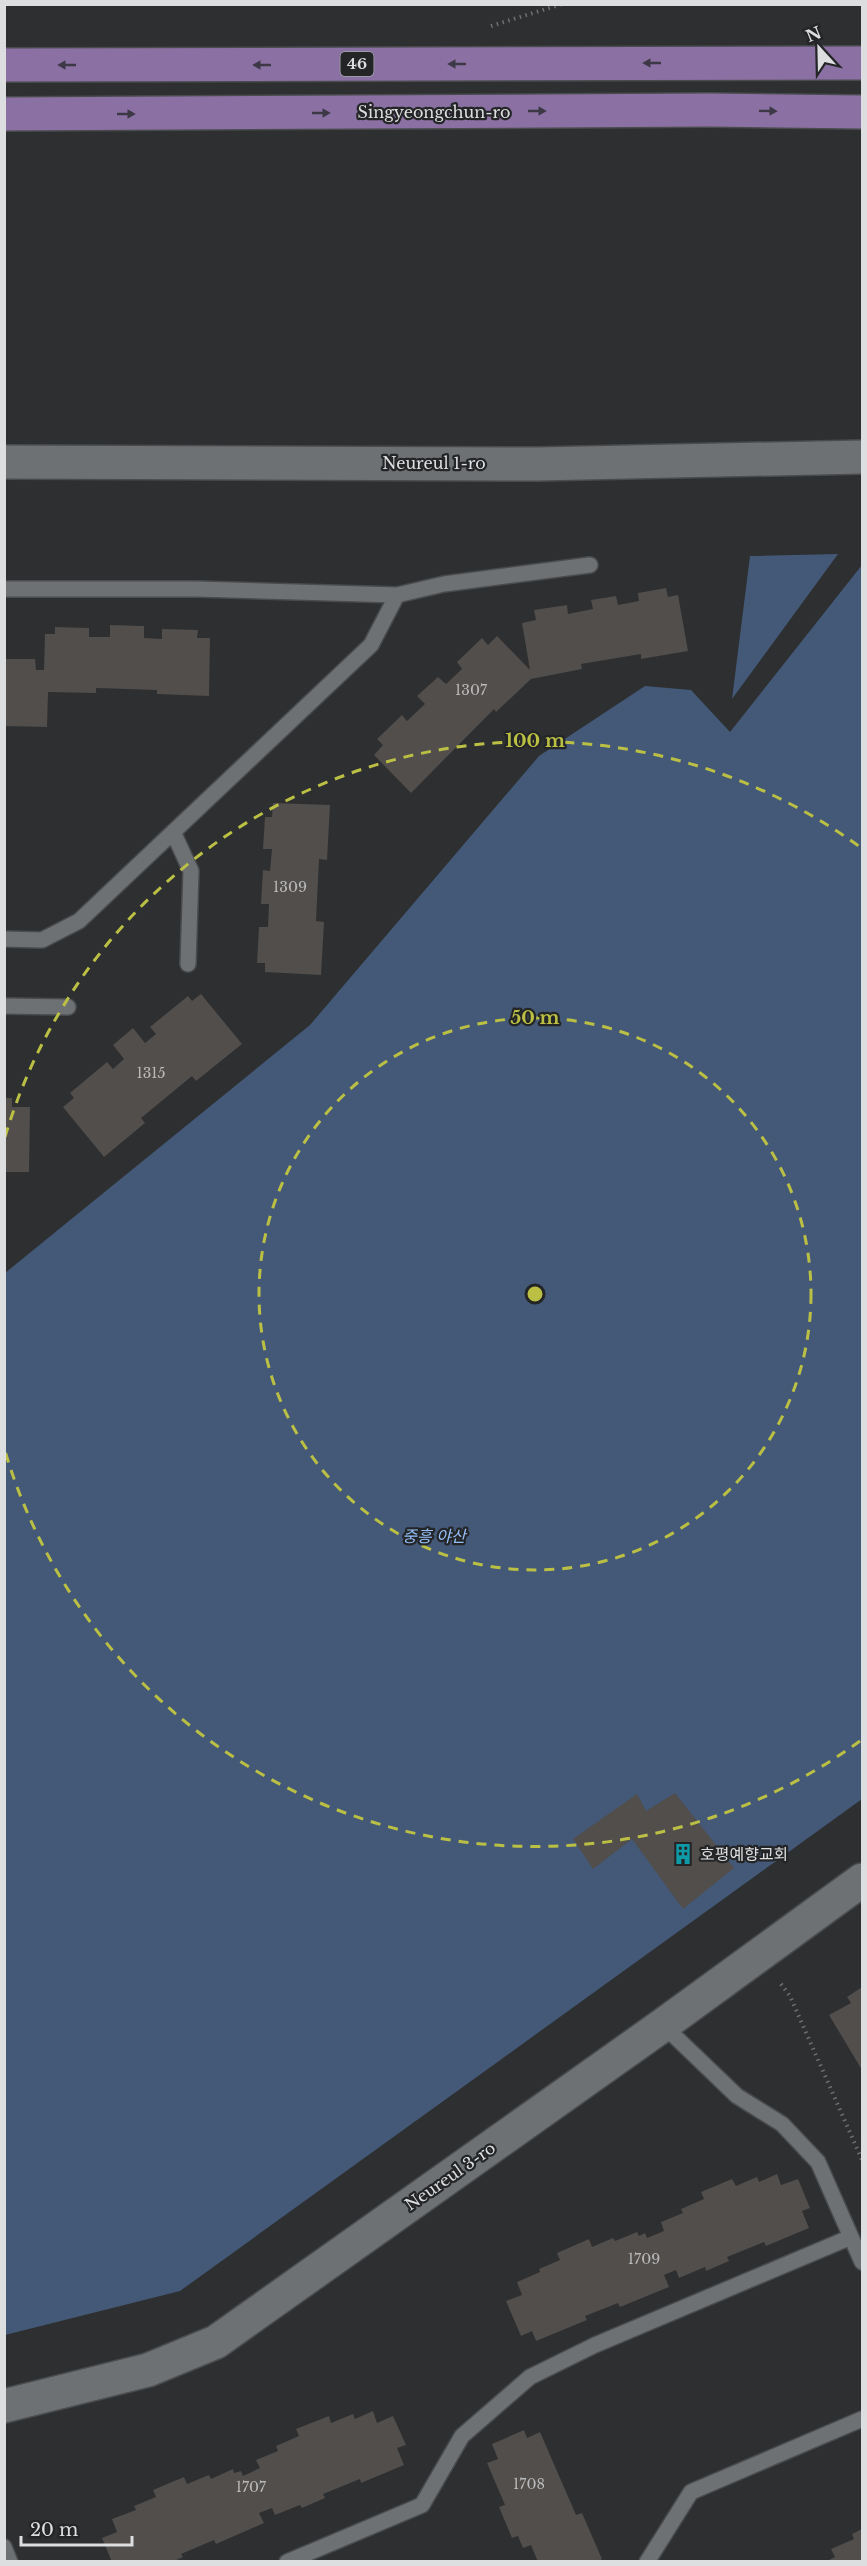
<svg xmlns="http://www.w3.org/2000/svg" width="867" height="2566" font-family="'Libre Baskerville','Noto Sans KR',serif">
	<style>
		.green { fill: #445977 }
		.building { fill: #514e4c }
		.lines { fill: none; stroke-linecap: round; stroke-linejoin: round }
		.service-casing { stroke: #494b4d; stroke-width: 18 }
		.tertiary-casing { stroke: #494b4d; stroke-width: 36 }
		.trunk-casing { stroke: #494b4d; stroke-width: 36 }
		.path { stroke: #6d6f71; stroke-width: 4; stroke-dasharray: 1.5 4.5; stroke-linecap: butt }
		.service { stroke: #6e7174; stroke-width: 15 }
		.tertiary { stroke: #6e7174; stroke-width: 33 }
		.trunk { stroke: #8b70a3; stroke-width: 33 }
		.oneway { fill: #3d3846 }
		.ring { fill: none; stroke: #bbc044; stroke-width: 3; stroke-dasharray: 10 8 }
		.labels { text-anchor: middle; stroke-width: 4.5; stroke-linejoin: round; paint-order: stroke }
		.number-label { font-size: 14px; fill: #bababb }
		.shield { fill: #232527; stroke: #a5a6a8; stroke-width: 1.5 }
		.shield-label { font-size: 15px; font-weight: bold; fill: #dddee0 }
		.street-label { font-size: 16px; fill: #dddee0; stroke: #232527 }
		.park-label { font-size: 16px; font-style: italic; fill: #97c0fb; stroke: #232527 }
		.poi-label { font-size: 16px; fill: #dddee0; stroke: #232527; text-anchor: start }
		.centre { fill: #bbc044; stroke: #232527; stroke-width: 3 }
		.ring-label { font-size: 18px; text-anchor: middle; font-weight: bold; fill: #bbc044; stroke: #232527; stroke-width: 4.5; stroke-linejoin: round; paint-order: stroke }
	</style>
	<rect width="100%" height="100%" fill="#2d2f31"/>
	<path class="green" d="M838,554L732,699L750,556Z
		M862,565V1799L180,2291L5,2335V1273L310,1025L539,756L645,686L691,690L730,732Z"/>
	<path class="building" d="M666,588L668,597L678,595L688,651L641,659V654L581,664L582,669L531,679L496,712L494,709L411,793L374,755L383,745L377,739L402,715L407,721L425,704L417,696L438,677L446,684L462,669L457,662L482,638L488,645L497,636L530,670L522,623L536,620L534,610L567,605L568,614L593,609L591,600L616,596L618,605L639,601L638,593Z
		M110,625L144,626V638L162,639V629L198,630L197,638H210L209,696L157,694V690L96,688V693L48,692L47,727L4,726V659H35L36,670H44L45,634H55V627L89,628V637H110Z
		M273,803L330,805L327,860L319,859L316,921L324,922L321,975L265,972V963H257L259,927H268L269,904H261L263,870L270,871L272,849H263L265,817H272Z
		M201,994L242,1044L196,1081L192,1076L141,1118L145,1123L104,1157L63,1107L74,1098L70,1093L107,1062L113,1069L124,1059L113,1045L133,1028L145,1043L156,1034L150,1027L188,996L192,1001Z
		M4,1098H12V1107H30L29,1172H4Z
		M675,1793L734,1868L683,1909L632,1839L593,1869L573,1839L637,1794L646,1811Z
		M862,1987V2070L829,2015L851,2003L847,1997Z
		M777,2174L781,2185L798,2179L810,2208L802,2211L809,2228L766,2246L764,2242L727,2257L729,2261L706,2271L705,2267L679,2278L676,2270L664,2275L669,2287L620,2307L618,2303L585,2316L587,2320L536,2341L532,2331L521,2336L506,2301L522,2295L517,2282L540,2272L539,2269L560,2260L557,2253L589,2239L592,2247L613,2238L615,2241L637,2232L639,2236L645,2233L647,2238L664,2231L661,2222L683,2213L681,2209L704,2199L701,2192L732,2179L736,2186L757,2177L759,2182Z
		M373,2411L377,2423L393,2416L406,2445L397,2448L404,2465L361,2483L360,2479L323,2494L325,2498L302,2508L300,2505L275,2515L272,2508L259,2513L264,2523L216,2544L214,2540L181,2554L183,2557L172,2562H112L102,2538L117,2532L112,2519L136,2510L134,2506L156,2497L153,2490L184,2477L187,2484L209,2475L211,2479L233,2469L234,2473L241,2471L243,2476L260,2468L256,2460L278,2451L276,2446L299,2436L296,2429L329,2416L331,2423L353,2414L355,2419Z
		M524,2430L527,2438L540,2432L576,2515L582,2513L602,2559L597,2562H538L531,2545L523,2548L518,2536L512,2538L499,2507L505,2505L487,2463L498,2459L492,2444Z
		M862,2529V2562H825L835,2557L831,2549L854,2539L852,2534Z"/>
	<g class="lines">
		<defs>
			<path id="service" d="M4,589H197L397,595L444,584L590,565
				M173,832L191,871L188,964
				M4,939L42,940L79,921L371,645L397,595
				M4,1006L68,1007
				M663,2025L737,2096L782,2124L818,2162L862,2262
				M4,2547L10,2562
				M287,2562L422,2505L462,2436L530,2377L595,2345L851,2237
				M647,2562L691,2492L862,2419"/>
			<path id="tertiary" d="M4,462L538,464L862,457
				M4,2406L148,2370L216,2342L663,2025L862,1880"/>
			<path id="trunk" d="M4,65L862,63
				M4,114L710,110L862,112"/>
		</defs>
		<use href="#service" class="service-casing"/>
		<use href="#tertiary" class="tertiary-casing"/>
		<use href="#trunk" class="trunk-casing"/>
		<path class="path" d="M491,26L562,4
			M781,1984L790,1996L862,2160"/>
		<use href="#service" class="service"/>
		<use href="#tertiary" class="tertiary"/>
		<use href="#trunk" class="trunk"/>
	</g>
	<defs><path id="oneway-solid" d="M-6-.8H1V-3.2L6.5 0L1 3.2V.8H-6Z" transform="scale(1.5)"/></defs>
	<g class="oneway">
		<use href="#oneway-solid" transform="translate(652 63) rotate(180)"/>
		<use href="#oneway-solid" transform="translate(457 64) rotate(180)"/>
		<use href="#oneway-solid" transform="translate(67 65) rotate(180)"/>
		<use href="#oneway-solid" transform="translate(262 65) rotate(180)"/>
		<use href="#oneway-solid" transform="translate(537 111)"/>
		<use href="#oneway-solid" transform="translate(768 111) rotate(1)"/>
		<use href="#oneway-solid" transform="translate(321 113)"/>
		<use href="#oneway-solid" transform="translate(126 114)"/>
	</g>
	<g class="ring">
		<circle cx="535" cy="1294" r="276"/>
		<path d="M860 1741A553 553 0 0 1 5 1451M5 1137A553 553 0 0 1 860 847"/>
	</g>
	<defs>
		<symbol id="building-bare" viewBox="-9 -9 18 18"><path d="M-4-6H4V6H1V3H-1V6H-4ZM-2.5-4.3h1.7v1.8h-1.7ZM.8-4.3h1.7v1.8H.8ZM-2.5-1h1.7V.8h-1.7ZM.8-1h1.7V.8H.8Z" fill="#0f9aa8" stroke="#232527" stroke-width="2.5" paint-order="stroke"/></symbol>
	</defs>
	<g fill-rule="evenodd">
		<use href="#building-bare" x="668" y="1839" width="30" height="30"/>
	</g>
	<g class="labels">
		<g class="number-label">
			<text x="471" y="695">1307</text>
			<text x="290" y="892">1309</text>
			<text x="151" y="1078">1315</text>
			<text x="644" y="2264">1709</text>
			<text x="529" y="2489">1708</text>
			<text x="251" y="2492">1707</text>
		</g>
		<rect class="shield" x="340.5" y="52" width="33" height="24" rx="4.5"/>
		<g class="shield-label">
			<text x="357" y="69">46</text>
		</g>
		<g class="street-label">
			<text x="434" y="118">Singyeongchun-ro</text>
			<text x="434" y="469">Neureul 1-ro</text>
			<text transform="translate(450 2176) rotate(-35)" y="6">Neureul 3-ro</text>
		</g>
		<g class="park-label">
			<text x="434" y="1542">중흥 야산</text>
		</g>
		<g class="poi-label">
			<text x="700" y="1860">호평예향교회</text>
		</g>
	</g>
	<circle cx="535" cy="1294" r="9" class="centre"/>
	<g class="ring-label">
		<text x="535" y="747">100 m</text>
		<text x="535" y="1024">50 m</text>
	</g>
	<rect width="867" height="2566" fill="none" stroke="#dddee0" stroke-width="12"/>
	<g transform="translate(819 48) rotate(338)" stroke="#232527" stroke-width="4.5" paint-order="stroke">
	<path d="M0-4.5L10 22L0 15L-10 22Z" fill="#dddee0"/>
	<text y="-9" font-size="16" font-weight="bold" text-anchor="middle" fill="#dddee0">N</text>
	</g>
	<path d="M21 2536v9h111v-9" fill="none" stroke="#dddee0" stroke-width="3"/>
	<text x="30" y="2536" font-size="18" fill="#dddee0" stroke="#232527" stroke-width="4.5" paint-order="stroke">20 m</text>
</svg>
